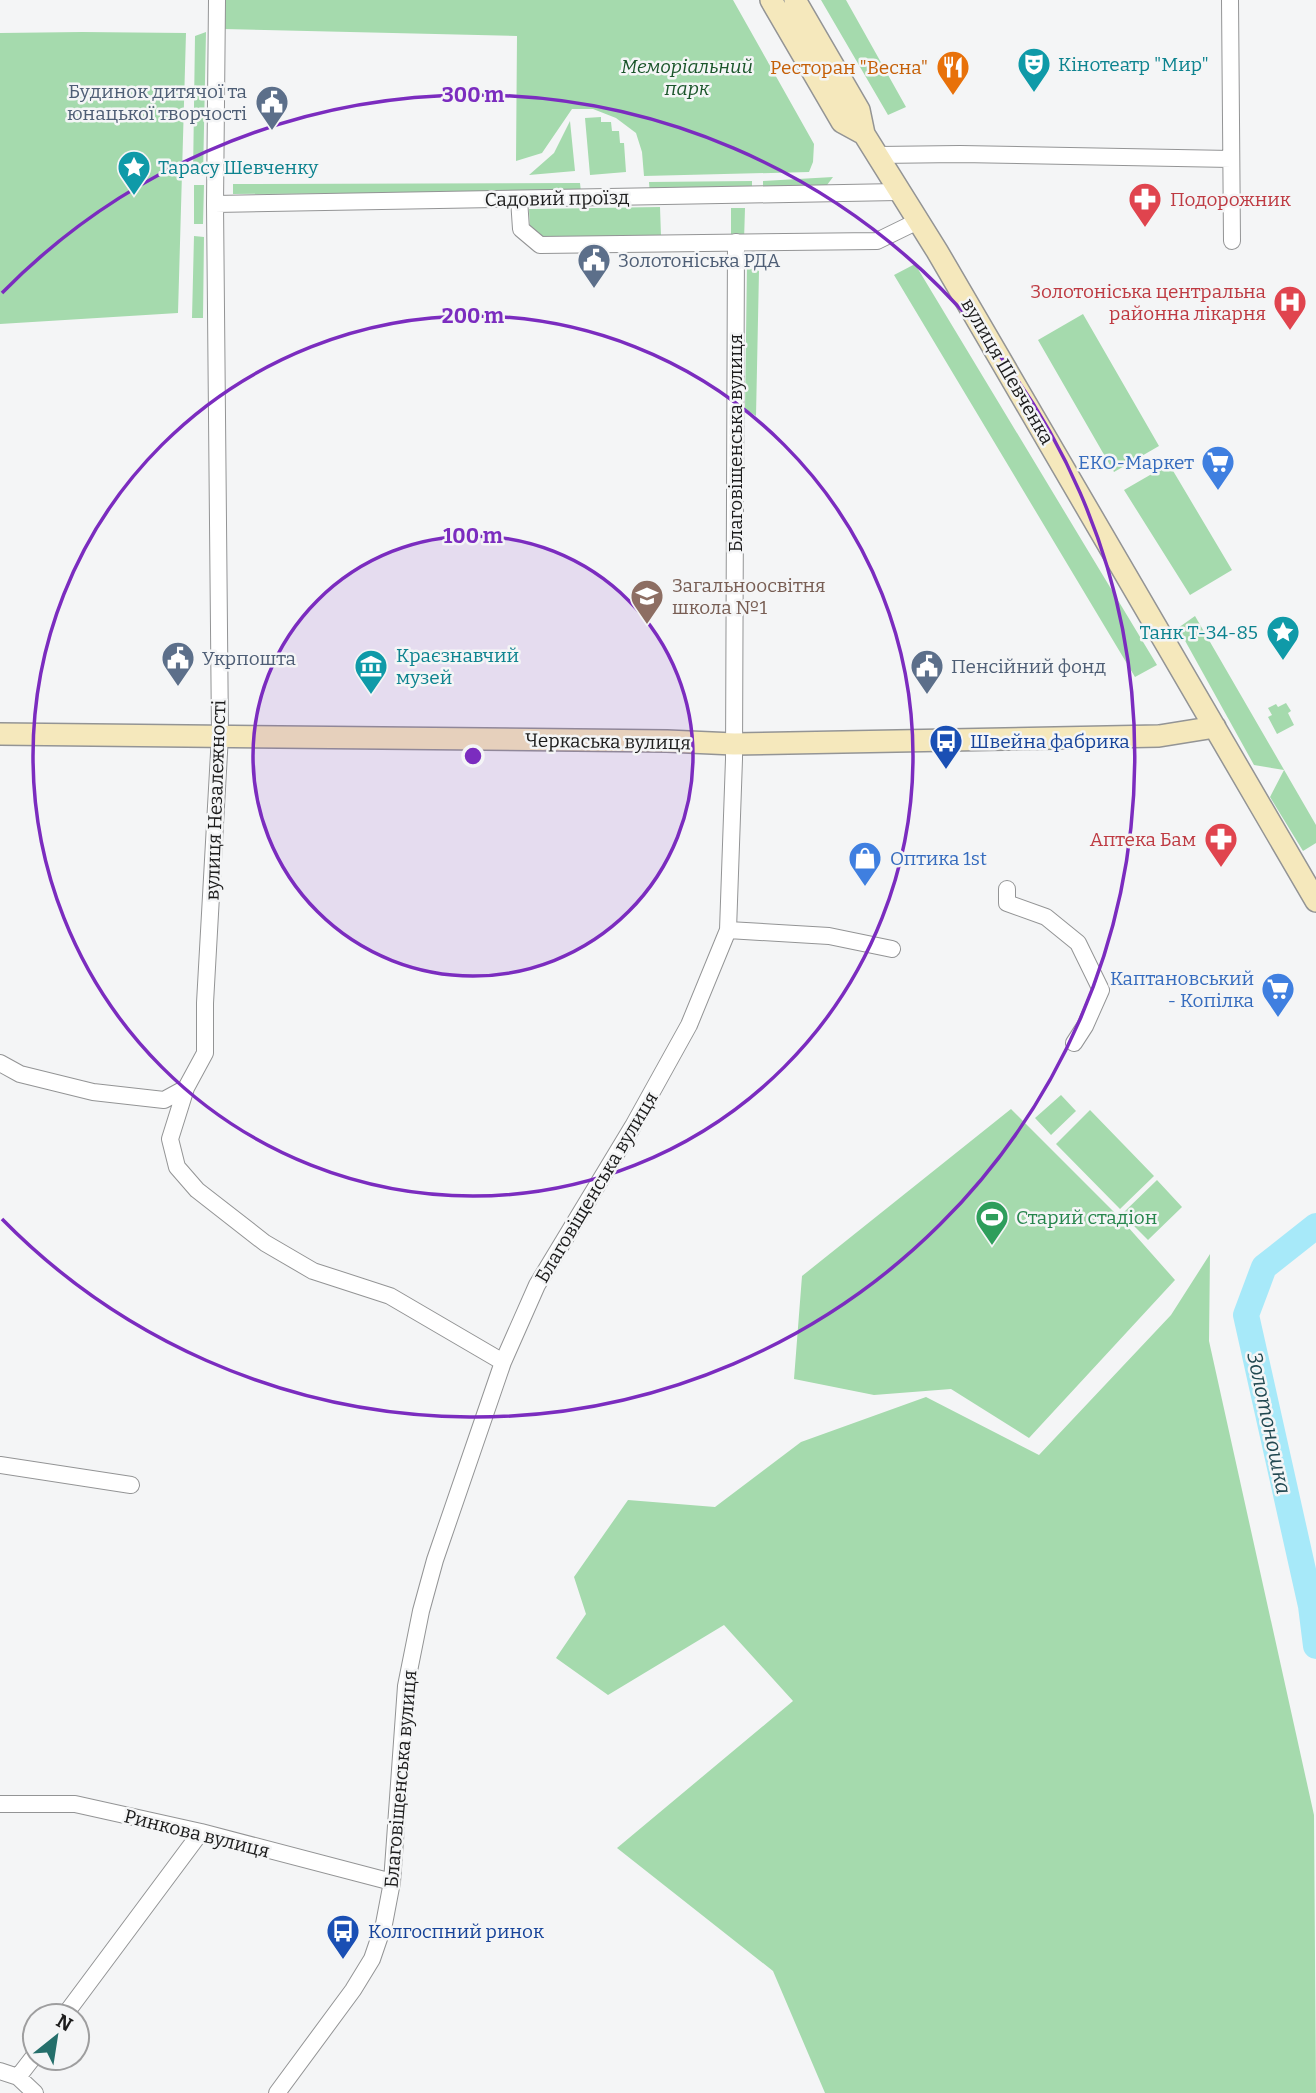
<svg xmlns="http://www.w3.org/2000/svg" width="1316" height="2093" font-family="Bitter,serif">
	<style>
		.green { fill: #a5daad }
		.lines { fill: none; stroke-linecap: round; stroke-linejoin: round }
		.river { stroke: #a7e9f9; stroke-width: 26 }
		.street-casing { stroke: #939495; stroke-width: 18 }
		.secondary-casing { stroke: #939495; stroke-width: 24 }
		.street { stroke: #fff; stroke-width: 16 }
		.secondary { stroke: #f5e8bc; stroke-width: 21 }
		.ring { fill: none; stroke: #7b2cbf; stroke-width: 3.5 }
		.labels { text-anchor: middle; stroke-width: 5; stroke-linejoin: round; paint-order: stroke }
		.culture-label { font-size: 19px; fill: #0d838f; stroke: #f4f5f6; text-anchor: start }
		.park-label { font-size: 19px; font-style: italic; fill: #1a552a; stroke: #f4f5f6 }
		.food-label { font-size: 19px; fill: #c56008; stroke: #f4f5f6; text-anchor: end }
		.service-label { font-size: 19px; fill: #4e5e75; stroke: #f4f5f6; text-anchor: start }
		.street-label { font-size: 19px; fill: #1c1c1c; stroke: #f4f5f6 }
		.health-label { font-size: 19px; fill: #be3a42; stroke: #f4f5f6; text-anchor: end }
		.shop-label { font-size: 19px; fill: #366cbe; stroke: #f4f5f6; text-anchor: end }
		.education-label { font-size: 19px; fill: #785e54; stroke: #f4f5f6; text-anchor: start }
		.transit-label { font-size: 19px; fill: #164399; stroke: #f4f5f6; text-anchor: start }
		.leisure-label { font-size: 19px; fill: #27864d; stroke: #f4f5f6; text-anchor: start }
		.water-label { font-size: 21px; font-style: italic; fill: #214851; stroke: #f4f5f6 }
		.centre { fill: #7b2cbf; stroke: #f4f5f6; stroke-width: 3.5 }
		.ring-label { font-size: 21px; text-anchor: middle; font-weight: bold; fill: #7b2cbf; stroke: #f4f5f6; stroke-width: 5; stroke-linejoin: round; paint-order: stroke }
	</style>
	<rect width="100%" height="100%" fill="#f4f5f6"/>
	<path class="green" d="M224,0H733L814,144L813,162L809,172L644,176L642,152L636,133L616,118L593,109H572L542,153L516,161L517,36L224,29Z
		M821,0H846L906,107L888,115Z
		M82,32L186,33L178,313L0,324V33Z
		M206,32L203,176H193L195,36Z
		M601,117V122H611L612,131H619L620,143H624L626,172L590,175L585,118Z
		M570,121L575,171L529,175L554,153Z
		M833,177L821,193L763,194V181Z
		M752,181V194L650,196L649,182Z
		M580,183L581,192L233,194V184Z
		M194,185H204L203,224H194Z
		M660,207L661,236L545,237L530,230L529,209Z
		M731,208H745L744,241L731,240Z
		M194,236L204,237L203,318H192Z
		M915,264L1157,665L1135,677L894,275Z
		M747,265L759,271L756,416L745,409Z
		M1083,314L1159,446L1114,472L1038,340Z
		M1169,464L1232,570L1190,595L1124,490Z
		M1195,616L1316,825V843L1303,851L1270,797L1284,770L1254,765L1178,628Z
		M1286,703L1291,711L1288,713L1294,725L1277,734L1268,717L1272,715L1268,708L1276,704L1278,707Z
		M1061,1095L1076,1111L1051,1135L1035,1118Z
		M1011,1109L1120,1218L1175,1280L1029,1438L951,1389L874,1395L794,1379L802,1276Z
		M1090,1110L1154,1176L1120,1209L1056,1144Z
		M1157,1180L1182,1207L1148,1240L1122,1214Z
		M1210,1254L1209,1341L1314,1815L1316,2093H825L773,1971L617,1848L793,1701L724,1625L608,1695L556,1658L586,1614L574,1577L628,1500L715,1507L801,1442L926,1397L1039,1455L1171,1315Z"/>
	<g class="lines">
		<path class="river" d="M1316,1226L1264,1267L1246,1315L1311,1606L1316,1646"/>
		<defs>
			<path id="street" d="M217,0L215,204L220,735L205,1003V1053L186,1088L170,1139L177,1167L197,1190L265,1243L313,1271L390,1296L503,1362
				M1230,0L1232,241
				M877,155L960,154L1231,159
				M519,199L521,229L540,245L877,241L918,221
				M215,204L898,192
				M1007,889V903L1046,917L1078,943L1101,990L1085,1026L1074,1043
				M728,930L829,936L892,949
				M0,1063L20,1074L93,1092L164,1100L186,1088
				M0,1465L131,1485
				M0,1804H75L201,1832L392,1882
				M64,2016L201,1832
				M0,2071L18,2077L35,2055
				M18,2077L35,2093
				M277,2093L353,1990L372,1959L384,1924L392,1882L406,1686L421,1611L435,1560L503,1362L537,1285L633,1126L689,1025L728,930L734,759L736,242"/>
			<path id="secondary" d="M771,0L842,122L864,134
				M795,0L859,110L864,134L937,251L1316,901
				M0,734L667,741L734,744L1159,736L1215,727"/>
		</defs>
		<use href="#street" class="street-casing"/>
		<use href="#secondary" class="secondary-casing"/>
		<use href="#street" class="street"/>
		<use href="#secondary" class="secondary"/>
	</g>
	<circle cx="473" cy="756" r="220" fill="#7b2cbf" fill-opacity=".12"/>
	<g class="ring">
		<circle cx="473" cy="756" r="220"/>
		<circle cx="473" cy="756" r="440"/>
		<path d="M2 293A661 661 0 1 1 2 1219"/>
	</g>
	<defs>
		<symbol id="theatre-pin" viewBox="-11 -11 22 30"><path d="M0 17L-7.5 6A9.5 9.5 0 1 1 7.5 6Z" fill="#0f9aa8" stroke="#f4f5f6"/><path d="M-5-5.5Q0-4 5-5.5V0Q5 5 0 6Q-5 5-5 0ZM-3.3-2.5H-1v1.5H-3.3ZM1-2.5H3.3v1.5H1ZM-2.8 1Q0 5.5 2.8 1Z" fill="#fff"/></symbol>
		<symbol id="restaurant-pin" viewBox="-11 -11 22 30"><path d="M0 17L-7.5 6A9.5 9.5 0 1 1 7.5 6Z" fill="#e8710a" stroke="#f4f5f6"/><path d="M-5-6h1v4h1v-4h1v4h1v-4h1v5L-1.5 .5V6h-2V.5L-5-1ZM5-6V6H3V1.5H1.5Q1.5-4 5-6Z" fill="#fff"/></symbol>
		<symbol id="civic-pin" viewBox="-11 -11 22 30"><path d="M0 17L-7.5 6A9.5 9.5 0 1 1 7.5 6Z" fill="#5c6f8a" stroke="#f4f5f6"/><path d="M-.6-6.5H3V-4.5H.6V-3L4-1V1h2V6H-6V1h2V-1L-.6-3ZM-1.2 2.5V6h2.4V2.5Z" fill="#fff"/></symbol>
		<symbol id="sight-pin" viewBox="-11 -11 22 30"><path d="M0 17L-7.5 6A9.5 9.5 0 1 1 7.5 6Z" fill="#0f9aa8" stroke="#f4f5f6"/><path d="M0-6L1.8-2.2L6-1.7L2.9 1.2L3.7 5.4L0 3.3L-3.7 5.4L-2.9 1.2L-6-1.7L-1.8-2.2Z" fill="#fff"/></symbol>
		<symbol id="pharmacy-pin" viewBox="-11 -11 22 30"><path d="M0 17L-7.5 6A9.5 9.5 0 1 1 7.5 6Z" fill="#e0444e" stroke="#f4f5f6"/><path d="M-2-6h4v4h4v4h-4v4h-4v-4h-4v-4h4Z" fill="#fff"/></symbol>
		<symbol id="hospital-pin" viewBox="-11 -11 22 30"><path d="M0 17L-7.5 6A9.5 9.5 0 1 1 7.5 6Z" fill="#e0444e" stroke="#f4f5f6"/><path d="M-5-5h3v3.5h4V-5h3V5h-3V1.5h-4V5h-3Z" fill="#fff"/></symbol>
		<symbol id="supermarket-pin" viewBox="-11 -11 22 30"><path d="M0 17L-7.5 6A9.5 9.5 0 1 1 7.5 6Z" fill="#3f7fe0" stroke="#f4f5f6"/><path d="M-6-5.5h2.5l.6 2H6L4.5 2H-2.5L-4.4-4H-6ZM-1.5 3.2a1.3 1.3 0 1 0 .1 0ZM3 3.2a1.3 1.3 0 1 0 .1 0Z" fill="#fff"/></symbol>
		<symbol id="school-pin" viewBox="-11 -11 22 30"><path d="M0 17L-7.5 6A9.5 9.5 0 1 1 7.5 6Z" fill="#8d6e63" stroke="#f4f5f6"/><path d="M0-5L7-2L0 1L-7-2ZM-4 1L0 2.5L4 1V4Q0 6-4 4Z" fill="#fff"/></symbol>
		<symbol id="museum-pin" viewBox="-11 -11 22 30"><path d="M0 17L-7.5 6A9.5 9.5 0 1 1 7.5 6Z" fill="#0f9aa8" stroke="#f4f5f6"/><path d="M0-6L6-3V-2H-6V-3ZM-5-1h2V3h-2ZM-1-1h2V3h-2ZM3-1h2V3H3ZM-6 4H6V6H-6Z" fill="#fff"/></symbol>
		<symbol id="bus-pin" viewBox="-11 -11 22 30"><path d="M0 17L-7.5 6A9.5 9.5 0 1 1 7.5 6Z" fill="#1a4fb4" stroke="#f4f5f6"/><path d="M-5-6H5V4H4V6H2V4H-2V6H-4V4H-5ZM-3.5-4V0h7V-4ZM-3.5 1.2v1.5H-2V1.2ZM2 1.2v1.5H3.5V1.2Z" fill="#fff"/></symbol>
		<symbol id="shop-pin" viewBox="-11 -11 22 30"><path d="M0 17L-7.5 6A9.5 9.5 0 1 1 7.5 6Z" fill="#3f7fe0" stroke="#f4f5f6"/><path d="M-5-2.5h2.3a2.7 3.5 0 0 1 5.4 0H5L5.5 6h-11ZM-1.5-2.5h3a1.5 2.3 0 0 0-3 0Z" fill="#fff"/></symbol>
		<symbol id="stadium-pin" viewBox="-11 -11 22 30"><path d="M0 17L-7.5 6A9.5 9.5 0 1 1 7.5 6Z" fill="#2e9e5b" stroke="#f4f5f6"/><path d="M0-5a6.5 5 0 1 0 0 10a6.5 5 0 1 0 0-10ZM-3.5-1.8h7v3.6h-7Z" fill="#fff"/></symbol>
	</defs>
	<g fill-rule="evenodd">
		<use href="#theatre-pin" x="1015" y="45" width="38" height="52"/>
		<use href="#restaurant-pin" x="934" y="48" width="38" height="52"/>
		<use href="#civic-pin" x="253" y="83" width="38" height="52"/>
		<use href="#sight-pin" x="115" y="148" width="38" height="52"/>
		<use href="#pharmacy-pin" x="1126" y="180" width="38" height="52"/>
		<use href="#civic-pin" x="575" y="241" width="38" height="52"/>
		<use href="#hospital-pin" x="1271" y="283" width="38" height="52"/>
		<use href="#supermarket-pin" x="1199" y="443" width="38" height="52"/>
		<use href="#school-pin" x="628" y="577" width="38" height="52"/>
		<use href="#sight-pin" x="1264" y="613" width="38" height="52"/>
		<use href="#civic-pin" x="159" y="639" width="38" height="52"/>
		<use href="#museum-pin" x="352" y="647" width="38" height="52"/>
		<use href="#civic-pin" x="908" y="647" width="38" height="52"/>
		<use href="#bus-pin" x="927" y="722" width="38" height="52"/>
		<use href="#pharmacy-pin" x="1202" y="820" width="38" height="52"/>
		<use href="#shop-pin" x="846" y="839" width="38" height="52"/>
		<use href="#supermarket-pin" x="1259" y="970" width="38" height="52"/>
		<use href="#stadium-pin" x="973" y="1198" width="38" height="52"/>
		<use href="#bus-pin" x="324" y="1912" width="38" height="52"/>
	</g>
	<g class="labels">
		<g class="culture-label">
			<text x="1058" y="71">Кінотеатр "Мир"</text>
			<text x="158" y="174">Тарасу Шевченку</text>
			<text x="1258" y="639" text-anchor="end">Танк Т-34-85</text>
			<text x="396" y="662">Краєзнавчий<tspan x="396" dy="22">музей</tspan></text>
		</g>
		<g class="park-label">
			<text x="687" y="73">Меморіальний<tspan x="687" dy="22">парк</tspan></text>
		</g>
		<g class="food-label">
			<text x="928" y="74">Ресторан "Весна"</text>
		</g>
		<g class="service-label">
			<text x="247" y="98" text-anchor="end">Будинок дитячої та<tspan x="247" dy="22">юнацької творчості</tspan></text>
			<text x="618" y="267">Золотоніська РДА</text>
			<text x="202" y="665">Укрпошта</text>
			<text x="951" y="673">Пенсійний фонд</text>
		</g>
		<g class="street-label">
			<text transform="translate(557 198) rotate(-1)" y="7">Садовий проїзд</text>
			<text transform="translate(1008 371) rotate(60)" y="7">вулиця Шевченка</text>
			<text transform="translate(735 443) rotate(-90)" y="7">Благовіщенська вулиця</text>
			<text transform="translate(608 741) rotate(1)" y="7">Черкаська вулиця</text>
			<text transform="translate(215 800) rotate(-88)" y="7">вулиця Незалежності</text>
			<text transform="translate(596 1187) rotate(-59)" y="7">Благовіщенська вулиця</text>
			<text transform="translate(400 1779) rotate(-85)" y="7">Благовіщенська вулиця</text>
			<text transform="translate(197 1833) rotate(14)" y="7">Ринкова вулиця</text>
		</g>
		<g class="health-label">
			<text x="1170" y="206" text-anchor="start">Подорожник</text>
			<text x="1266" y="298">Золотоніська центральна<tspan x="1266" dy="22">районна лікарня</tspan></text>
			<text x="1196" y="846">Аптека Бам</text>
		</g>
		<g class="shop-label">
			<text x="1194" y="469">ЕКО-Маркет</text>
			<text x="890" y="865" text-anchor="start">Оптика 1st</text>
			<text x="1254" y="985">Каптановський<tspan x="1254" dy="22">- Копілка</tspan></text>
		</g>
		<g class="education-label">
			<text x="672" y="592">Загальноосвітня<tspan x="672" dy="22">школа №1</tspan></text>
		</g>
		<g class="transit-label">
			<text x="970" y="748">Швейна фабрика</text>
			<text x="368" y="1938">Колгоспний ринок</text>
		</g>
		<g class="leisure-label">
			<text x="1016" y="1224">Старий стадіон</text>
		</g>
		<g class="water-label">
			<text transform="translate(1269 1423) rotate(78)" y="7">Золотоношка</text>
		</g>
	</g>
	<circle cx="473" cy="756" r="10" class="centre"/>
	<g class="ring-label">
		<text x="473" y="102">300 m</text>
		<text x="473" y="323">200 m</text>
		<text x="473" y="543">100 m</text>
	</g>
	<g transform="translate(56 2037) rotate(30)"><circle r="33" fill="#f4f5f6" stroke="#9e9e9f" stroke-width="2"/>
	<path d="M0-5L12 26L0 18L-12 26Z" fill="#256f6b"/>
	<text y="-10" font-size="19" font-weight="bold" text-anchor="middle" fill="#1c1c1c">N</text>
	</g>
</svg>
